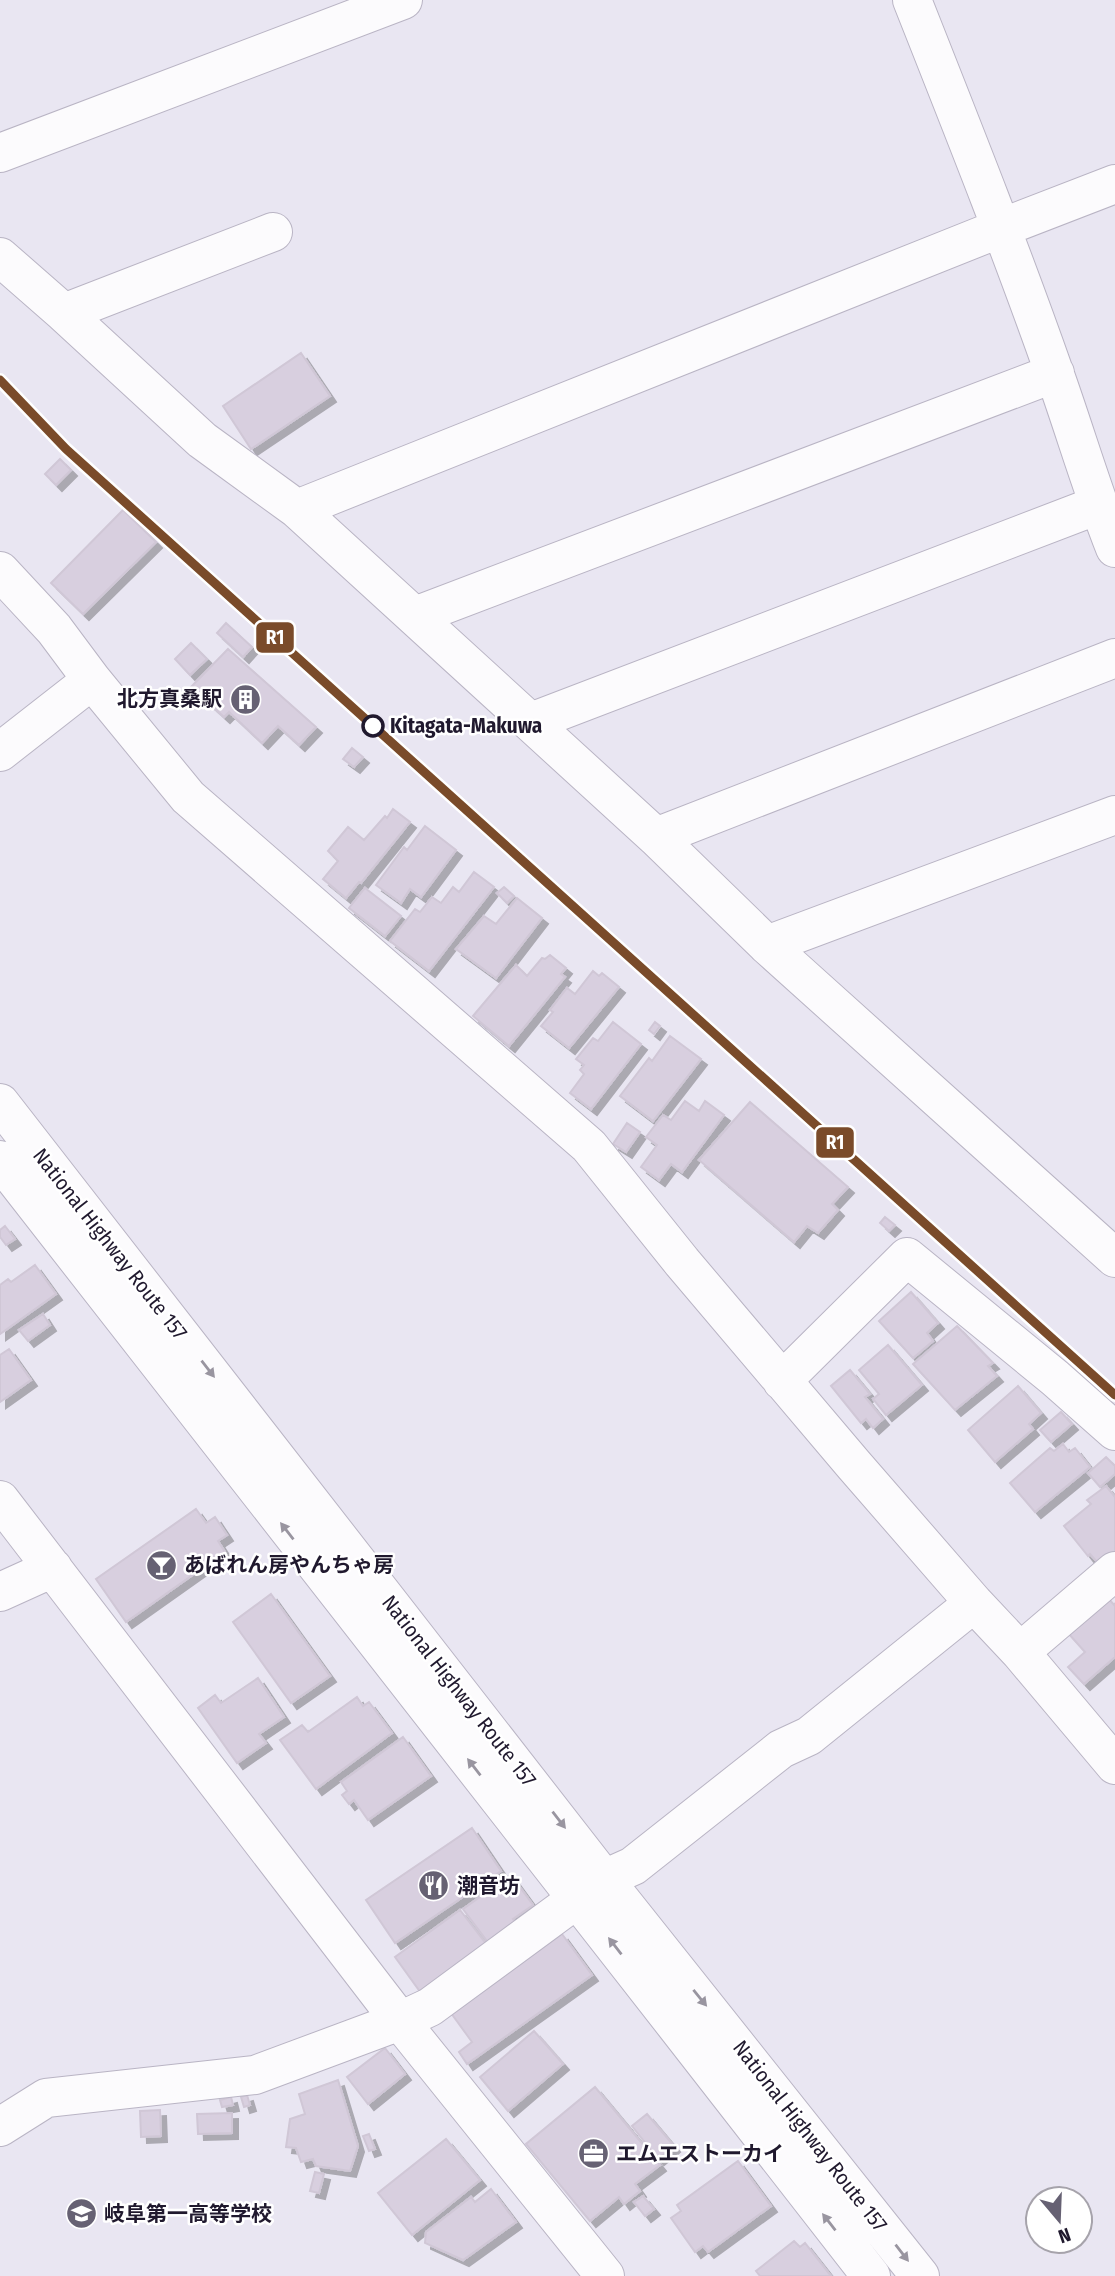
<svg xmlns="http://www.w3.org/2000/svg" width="1115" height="2276" font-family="'Fira Sans Condensed','Noto Sans JP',sans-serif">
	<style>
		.building { fill: #d8cfdf; stroke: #d0c7d6; stroke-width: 2; filter: url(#shadow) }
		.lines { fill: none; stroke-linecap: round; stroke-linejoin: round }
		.minor-casing { stroke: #b9b4c4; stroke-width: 40 }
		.trunk-casing { stroke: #b9b4c4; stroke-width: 40 }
		.minor { stroke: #fcfbfd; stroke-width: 38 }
		.trunk { stroke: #fcfbfd; stroke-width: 38 }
		.rail-1-casing { stroke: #fff; stroke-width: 14 }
		.rail-1 { stroke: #7a4b2a; stroke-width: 9 }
		.oneway { fill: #9995a0 }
		.stop-dot { fill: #fff; stroke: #20192e; stroke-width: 3.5 }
		.labels { text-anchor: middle; stroke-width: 5; stroke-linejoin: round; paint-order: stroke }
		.poi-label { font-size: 21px; font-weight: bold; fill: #20192e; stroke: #fff; text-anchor: start }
		.stop-label { font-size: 21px; font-weight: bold; fill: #20192e; stroke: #fff; text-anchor: start }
		.street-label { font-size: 21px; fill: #20192e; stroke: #fff }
		.line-badge { stroke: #fff; stroke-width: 2.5 }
		.badge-label { font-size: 19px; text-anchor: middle; font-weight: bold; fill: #fff }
	</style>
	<defs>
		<filter id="shadow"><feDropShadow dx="6" dy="6" stdDeviation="0" flood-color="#0004"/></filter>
	</defs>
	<rect width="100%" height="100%" fill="#e9e6f2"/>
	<path class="building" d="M301,353L330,396L251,449L223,406Z
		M60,459L71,470L56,485L45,474Z
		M123,510L156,542L83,614L51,583Z
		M226,623L252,647L243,657L217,633Z
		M191,643L207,659L190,675L175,659Z
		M228,649L316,727L299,745L278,726L262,743L229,712L224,717L191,687Z
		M352,748L363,757L354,767L343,759Z
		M393,809L410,822L361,883L359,882L346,898L323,879L338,861L328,851L348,827L364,840L385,816L387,818Z
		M425,826L456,850L421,897L410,889L401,903L376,885L404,847L407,850Z
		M474,872L494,887L429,971L390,941L415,909L420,912L432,897L441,903L453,887L459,892Z
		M504,887L514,896L507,903L497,893Z
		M365,888L401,916L385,936L349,908Z
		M517,898L542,918L496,978L456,949L484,916L496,924Z
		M550,955L566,968L561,974L565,977L509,1046L473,1016L516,965L527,976L542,958L545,959Z
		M593,971L599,976L602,973L619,987L569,1048L541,1026L553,1012L550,1010L567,988L575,994Z
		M613,1022L641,1044L591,1109L570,1093L584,1074L580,1070L584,1065L576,1059L593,1038L598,1041Z
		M655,1022L660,1026L654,1034L649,1030Z
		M670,1036L701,1059L653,1121L620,1096L649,1058L652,1061Z
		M685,1101L699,1111L705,1101L724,1115L682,1172L671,1164L659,1180L641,1167L657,1145L646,1137L663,1115L671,1120Z
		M750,1102L848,1187L832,1204L838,1210L818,1233L807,1226L794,1242L699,1160Z
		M627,1123L640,1132L626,1152L613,1144Z
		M885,1217L895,1225L889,1231L880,1223Z
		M5,1226L15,1239L6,1245L0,1237V1230Z
		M35,1265L56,1294L0,1334V1285L8,1279L11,1282Z
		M911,1292L938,1323L927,1333L933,1341L913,1358L879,1321Z
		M43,1314L50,1325L28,1341L19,1330Z
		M957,1326L993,1363L988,1366L997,1376L955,1410L913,1364Z
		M888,1345L922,1385L886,1415L873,1399L879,1394L859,1370Z
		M9,1349L31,1380L0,1402V1355Z
		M850,1370L870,1394L865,1397L883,1419L873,1428L866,1419L861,1423L831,1386Z
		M1018,1386L1041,1413L1029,1424L1033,1429L995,1462L968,1430Z
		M1061,1412L1072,1424L1051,1442L1040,1430Z
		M1063,1444L1069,1452L1075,1448L1090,1467L1035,1512L1010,1483L1050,1448L1054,1451Z
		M1106,1457L1115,1466V1474L1100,1487L1088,1473Z
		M1106,1486L1115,1497V1551L1098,1563L1090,1554L1088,1556L1064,1526L1091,1504L1087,1500Z
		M196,1509L206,1523L215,1517L227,1535L218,1541L225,1552L126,1622L96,1579Z
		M271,1594L330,1676L291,1703L233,1622Z
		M1108,1598L1115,1606V1657L1084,1684L1068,1667L1085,1652L1068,1633Z
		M258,1678L284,1717L259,1734L266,1743L237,1763L198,1708L215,1695L221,1703Z
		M357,1697L363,1706L369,1702L392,1733L316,1789L280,1740L302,1725L308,1732Z
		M403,1737L431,1776L368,1820L354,1800L349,1804L342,1795L347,1791L341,1782Z
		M472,1828L501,1871L395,1943L366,1900Z
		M511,1875L533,1905L513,1919L517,1925L490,1945L463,1909Z
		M460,1910L487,1945L421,1993L395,1957Z
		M562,1934L592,1975L467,2064L459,2052L472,2042L451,2013Z
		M534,2031L563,2064L508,2111L480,2077Z
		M385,2048L405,2074L368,2104L347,2077Z
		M338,2080L358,2146L350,2171L316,2166L313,2159L301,2162L296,2148L286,2147L290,2119L305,2114L299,2094Z
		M595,2087L660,2165L635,2184L640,2191L624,2204L619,2197L590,2221L526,2144Z
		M247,2095L250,2105L244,2107L241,2097Z
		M231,2097L233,2105L222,2107L220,2100Z
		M160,2110L161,2136L141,2137L140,2111Z
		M232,2113V2133L198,2134L197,2114Z
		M647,2114L674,2146L658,2159L632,2126Z
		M369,2134L375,2149L369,2151L363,2136Z
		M446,2139L480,2180L412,2235L378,2193Z
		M738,2161L771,2206L708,2252L703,2246L695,2252L671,2218L681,2211L677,2205Z
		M315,2172L324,2174L319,2193L310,2191Z
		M491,2189L516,2222L463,2260L425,2243L426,2232L471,2197L475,2202Z
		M643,2196L654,2209L645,2216L634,2202Z
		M794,2241L800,2247L805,2243L831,2276H760L756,2271Z"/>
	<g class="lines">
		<defs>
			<path id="minor" d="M912,0C961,124 1010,247 1054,372C1075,431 1092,490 1115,548
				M0,153L403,0
				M0,257L64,313L202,440L297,509L656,837L767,945L1115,1258
				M64,313L273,232
				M297,509L1001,228L1115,184
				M0,571L54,629L92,680L188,797L589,1146L682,1262L854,1465L974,1603L1020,1652L1115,1765
				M415,616L1055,373
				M531,722L1098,505
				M0,752L92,680
				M656,837L1115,658
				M767,945L1115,815
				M782,1381L907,1257L1055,1378L1115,1431
				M0,1500L400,2021L605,2276
				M0,1592L53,1568
				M1020,1652L1115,1571
				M0,2127L46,2098L255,2075L400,2021L430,2007L604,1879L633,1866L781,1749L809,1736L974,1603"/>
			<path id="trunk" d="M0,1103L604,1879L920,2276
				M0,1160C288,1534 582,1903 871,2276"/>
		</defs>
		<use href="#minor" class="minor-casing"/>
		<use href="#trunk" class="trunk-casing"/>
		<use href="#minor" class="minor"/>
		<use href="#trunk" class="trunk"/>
		<defs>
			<path id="rail-1" d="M0,380L66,449L1115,1395"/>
		</defs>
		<use href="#rail-1" class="rail-1-casing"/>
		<use href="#rail-1" class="rail-1"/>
	</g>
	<defs><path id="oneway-solid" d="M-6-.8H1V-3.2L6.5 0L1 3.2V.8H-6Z" transform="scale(1.75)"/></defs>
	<g class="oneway">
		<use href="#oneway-solid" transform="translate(208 1369) rotate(52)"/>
		<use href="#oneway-solid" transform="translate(287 1531) rotate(-128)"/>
		<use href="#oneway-solid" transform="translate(474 1767) rotate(-128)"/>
		<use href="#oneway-solid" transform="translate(559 1820) rotate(52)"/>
		<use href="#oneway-solid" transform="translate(615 1946) rotate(-128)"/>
		<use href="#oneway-solid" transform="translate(700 1998) rotate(51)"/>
		<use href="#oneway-solid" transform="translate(829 2222) rotate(-128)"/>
		<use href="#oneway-solid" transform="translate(902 2253) rotate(52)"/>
	</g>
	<defs>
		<symbol id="building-disc" viewBox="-11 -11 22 22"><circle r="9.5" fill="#666173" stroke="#fff"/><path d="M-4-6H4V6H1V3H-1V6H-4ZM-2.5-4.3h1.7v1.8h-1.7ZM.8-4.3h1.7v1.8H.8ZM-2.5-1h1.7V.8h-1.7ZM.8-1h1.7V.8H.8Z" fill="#fff"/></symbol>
		<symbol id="bar-disc" viewBox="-11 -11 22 22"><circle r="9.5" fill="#666173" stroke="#fff"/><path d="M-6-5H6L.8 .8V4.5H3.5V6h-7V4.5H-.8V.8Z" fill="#fff"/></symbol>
		<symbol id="restaurant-disc" viewBox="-11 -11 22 22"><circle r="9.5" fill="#666173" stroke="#fff"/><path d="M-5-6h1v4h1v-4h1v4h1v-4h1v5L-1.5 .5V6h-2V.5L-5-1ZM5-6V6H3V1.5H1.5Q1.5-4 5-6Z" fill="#fff"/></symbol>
		<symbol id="office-disc" viewBox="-11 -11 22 22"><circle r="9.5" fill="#666173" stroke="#fff"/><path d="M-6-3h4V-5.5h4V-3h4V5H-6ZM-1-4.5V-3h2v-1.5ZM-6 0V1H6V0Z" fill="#fff"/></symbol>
		<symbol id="school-disc" viewBox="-11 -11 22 22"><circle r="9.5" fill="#666173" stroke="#fff"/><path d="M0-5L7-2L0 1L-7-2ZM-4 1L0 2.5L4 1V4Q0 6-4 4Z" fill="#fff"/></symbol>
	</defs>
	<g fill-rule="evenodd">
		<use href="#building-disc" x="228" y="682" width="35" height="35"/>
		<use href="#bar-disc" x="144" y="1548" width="35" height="35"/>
		<use href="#restaurant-disc" x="416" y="1868" width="35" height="35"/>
		<use href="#office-disc" x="576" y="2136" width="35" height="35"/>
		<use href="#school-disc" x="64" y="2196" width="35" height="35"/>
	</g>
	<circle class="stop-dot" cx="373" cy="726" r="10"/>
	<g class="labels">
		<g class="poi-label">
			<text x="222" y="706" text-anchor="end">北方真桑駅</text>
			<text x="184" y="1572">あばれん房やんちゃ房</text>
			<text x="457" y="1893">潮音坊</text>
			<text x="616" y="2161">エムエストーカイ</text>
			<text x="104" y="2221">岐阜第一高等学校</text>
		</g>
		<g class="stop-label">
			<text x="390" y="733">Kitagata-Makuwa</text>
		</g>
		<g class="street-label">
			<text transform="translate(110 1244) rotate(52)" y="7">National Highway Route 157</text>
			<text transform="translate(459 1691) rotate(52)" y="7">National Highway Route 157</text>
			<text transform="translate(810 2136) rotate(52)" y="7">National Highway Route 157</text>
		</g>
	</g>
	<g class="line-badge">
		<rect x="255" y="621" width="40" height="33" rx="7" fill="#7a4b2a"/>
		<rect x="815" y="1126" width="40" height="33" rx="7" fill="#7a4b2a"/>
	</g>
	<g class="badge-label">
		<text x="275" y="644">R1</text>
		<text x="835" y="1149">R1</text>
	</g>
	<g transform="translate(1059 2220) rotate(161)"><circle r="33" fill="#ffffff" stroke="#a6a3ab" stroke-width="2"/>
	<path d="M0-5L12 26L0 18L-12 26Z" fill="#666173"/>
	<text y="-10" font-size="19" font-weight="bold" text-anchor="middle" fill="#20192e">N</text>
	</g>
</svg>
